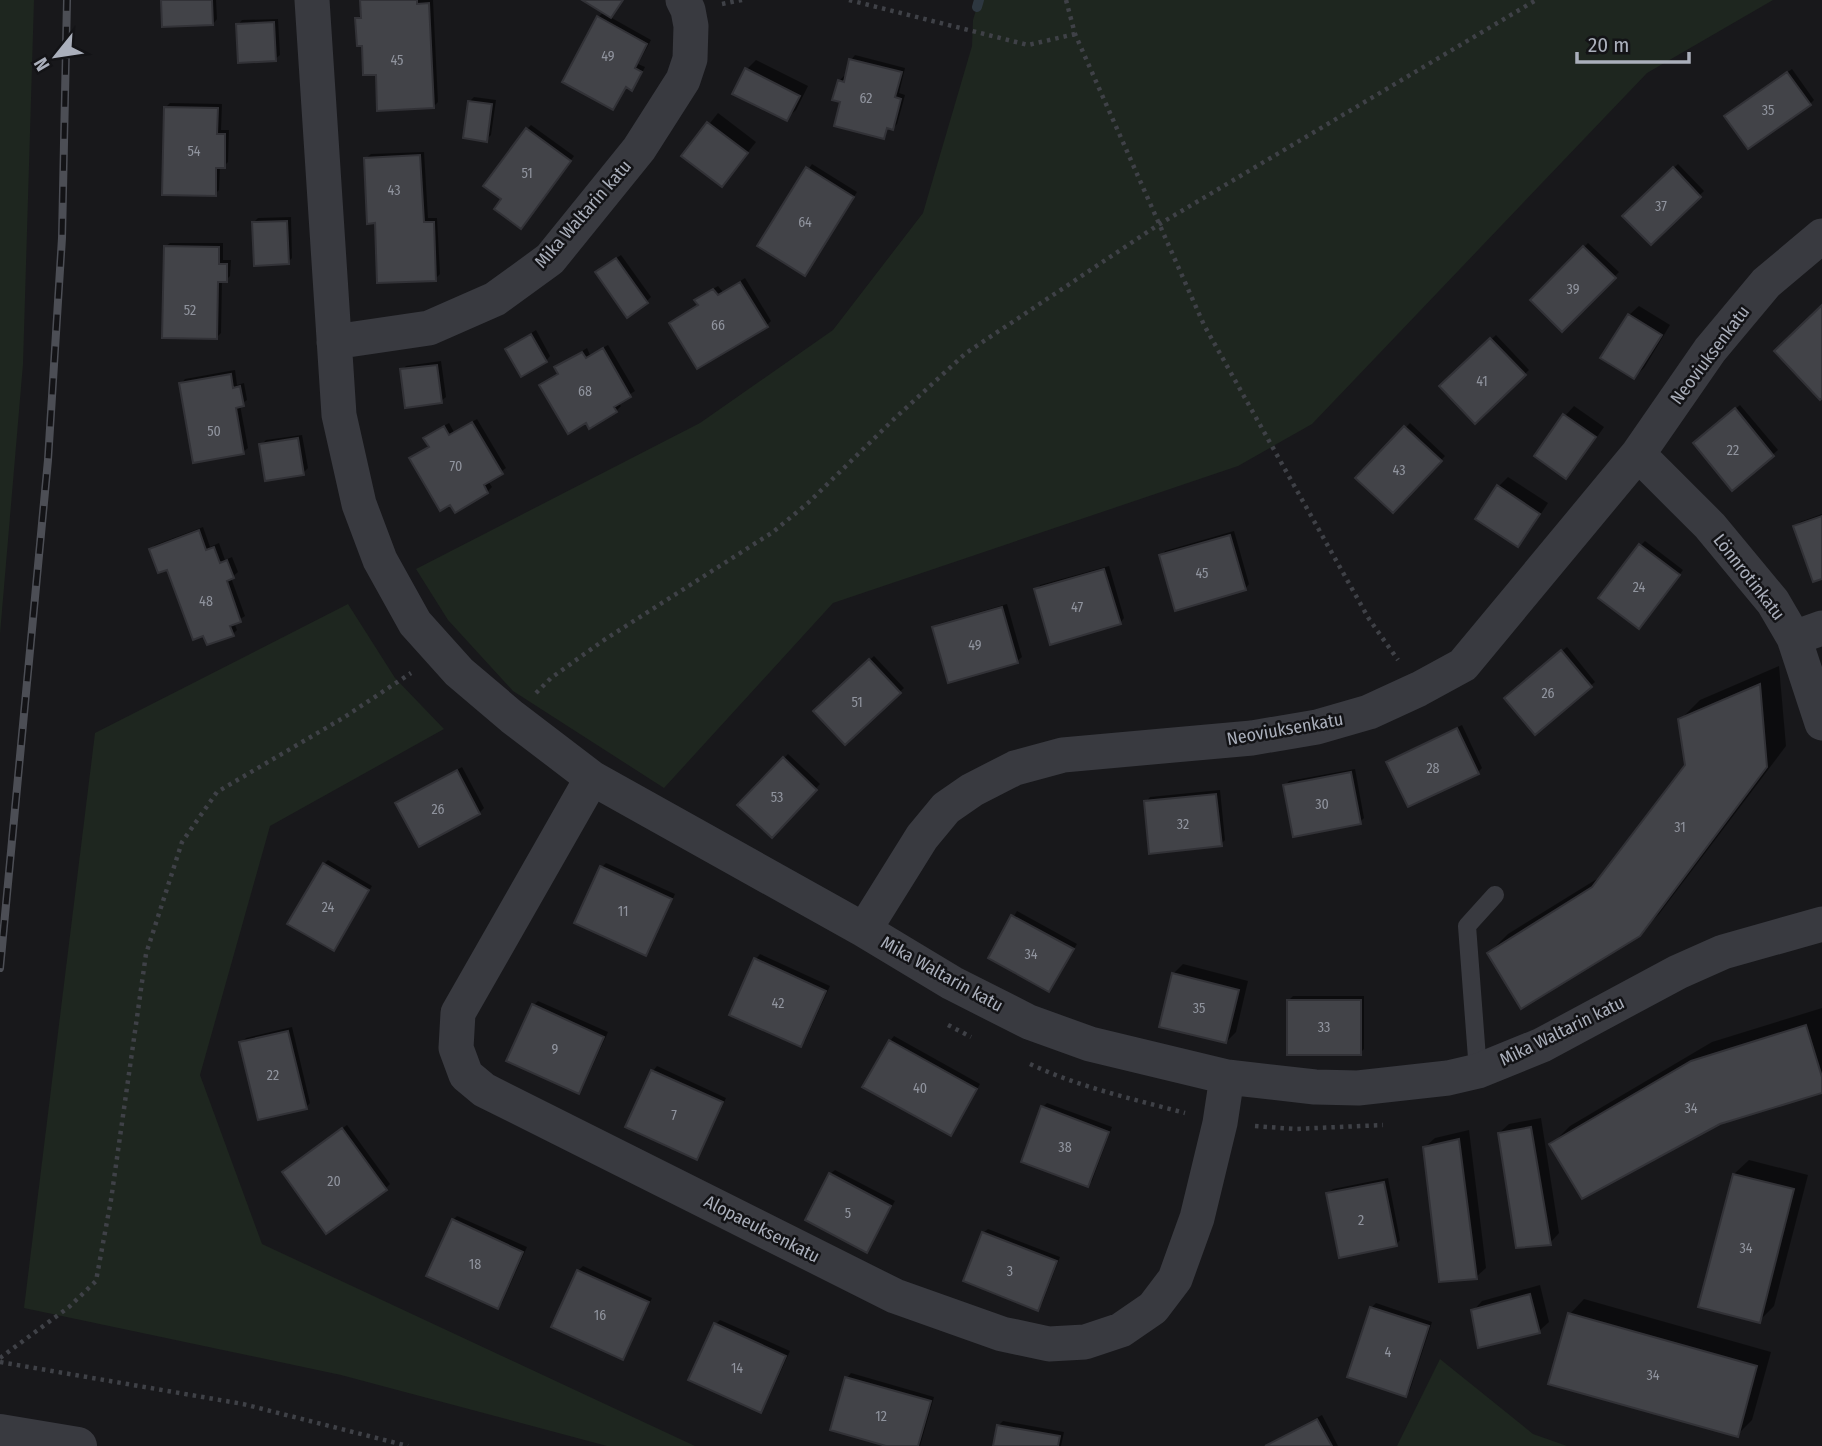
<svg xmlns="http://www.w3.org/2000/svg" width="1822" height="1446" font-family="'Fira Sans Condensed',sans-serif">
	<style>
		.green { fill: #1e261f }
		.shadow { fill: #0007 }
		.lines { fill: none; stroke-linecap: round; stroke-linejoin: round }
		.stream { stroke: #2d3740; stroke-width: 10 }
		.building { fill: #424348; stroke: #323237; stroke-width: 2 }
		.path { stroke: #3f4147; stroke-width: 4.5; stroke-dasharray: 3.5 5; stroke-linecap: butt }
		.service { stroke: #393a40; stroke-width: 18 }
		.minor { stroke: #393a40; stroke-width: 35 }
		.tertiary { stroke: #393a40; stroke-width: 38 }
		.rail-casing { stroke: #4c4e55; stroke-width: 8 }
		.rail { stroke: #131316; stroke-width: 5; stroke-dasharray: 16; stroke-linecap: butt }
		.labels { text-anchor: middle; stroke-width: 5; stroke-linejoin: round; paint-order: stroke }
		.number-label { font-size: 14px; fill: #90949e }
		.street-label { font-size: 18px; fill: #aaafbb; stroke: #131316 }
	</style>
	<rect width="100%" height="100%" fill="#18181b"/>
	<path class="green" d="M0,0H34L23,364L0,634Z
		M979,0H1773L1647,73L1312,424L1238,466L833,603L664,788L513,691L448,620L416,569L700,423L833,330L923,213L972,46L973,20Z
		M348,604L395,678L444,729L270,826L200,1075L262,1244L695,1446H607L341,1375L24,1308L95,733Z
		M1440,1359L1533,1434L1567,1446H1397Z"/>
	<path class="shadow" d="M163,0H216L217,19L213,24Z
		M362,0H433L438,102L433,107L378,73L357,19L362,14Z
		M585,0H623L610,17L651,40L638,64L645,67L636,84L631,88L627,86L613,108L598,17L604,12Z
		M278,19L280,55L275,59L238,25L242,20Z
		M855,55L905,68L899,93L905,95L897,124L893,128L889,127L883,137L842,100L839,81L844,76L847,77L851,60Z
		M756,60L808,86L796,110L786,119L747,69Z
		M1792,69L1814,100L1810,104L1731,111Z
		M474,97L496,100L491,135L486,140L470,101Z
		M170,103L222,104L221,130H229L228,162L224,166H220L219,190L215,194L165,108Z
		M718,113L756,142L722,185L684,156Z
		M531,125L574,156L525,222L527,129Z
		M424,152L428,218H437L440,274L435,279L377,221L366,158L371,154Z
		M812,164L857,192L805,274L759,245Z
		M1678,164L1704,191L1651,243L1625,216Z
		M291,217L292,258L288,262L253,223L258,218Z
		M170,243H223V260H231L230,276L226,280H222L221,333L217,337L165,247Z
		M1588,243L1619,272L1562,329L1533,300Z
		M621,255L651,297L646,302L601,268Z
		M745,278L771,321L766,326L671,323L699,304L701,296L718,286L723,292Z
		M1639,306L1670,325L1644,368L1634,377L1629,315Z
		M536,330L550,356L546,361L507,349Z
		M1496,335L1529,370L1475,421L1441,386Z
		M608,345L635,391L618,402L621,406L616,411L590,426L556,368L587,348L590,355Z
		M441,361L446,397L441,401L402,370L406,366Z
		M235,370L237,385L244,383L247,400L240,405L248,448L243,452L181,384L185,379Z
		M1740,405L1778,450L1733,489L1699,439Z
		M1574,406L1604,427L1576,467L1566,477L1565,416Z
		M477,419L506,468L488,481L492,487L487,492L412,458L430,446L426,438L430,434L449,423L454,432Z
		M1410,423L1445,456L1393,511L1358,478Z
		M302,435L308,468L303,473L261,445L266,440Z
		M1508,477L1548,503L1527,535L1518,545L1499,486Z
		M1822,514V577L1795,526L1800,522Z
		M203,527L210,547L219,543L225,560L232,557L238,572L231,578L245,616L234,623L237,630L233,634L151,549L155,545Z
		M1234,531L1249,584L1245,589L1161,556L1165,551Z
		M1645,541L1683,570L1643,623L1640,546Z
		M1109,566L1124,618L1120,623L1036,590L1040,585Z
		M1007,604L1022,657L1017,661L934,628L938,624Z
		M1567,647L1595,682L1536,733L1511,694Z
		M874,656L904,688L845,743L815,711Z
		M1779,666L1786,746L1659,914L1639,934L1489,953L1508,934L1605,874L1687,765L1680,720L1700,700Z
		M1462,725L1482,768L1478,772L1389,762L1393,758Z
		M788,754L820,784L772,835L740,805Z
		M462,767L484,808L479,813L397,804Z
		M1355,769L1364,818L1360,822L1285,786L1289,781Z
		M1220,790L1225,840L1221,844L1146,802L1150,797Z
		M328,860L372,886L334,949L324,864Z
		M606,863L675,894L650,950L646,954L602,867Z
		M1017,911L1077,944L1049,990L990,957Z
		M760,954L830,986L805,1041L800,1045L731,1014L756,959Z
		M1183,964L1248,981L1236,1032L1226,1042L1173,974Z
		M1293,996H1364V1049L1360,1053L1288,1001Z
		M538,1001L608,1032L583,1087L578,1092L534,1005Z
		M1822,1008V1091L1551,1145L1570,1126L1712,1042Z
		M292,1027L310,1103L306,1107L241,1043L246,1038Z
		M894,1036L980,1084L951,1134L890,1041Z
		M657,1066L726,1098L701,1153L696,1158L628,1126L653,1071Z
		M1047,1103L1112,1127L1092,1181L1087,1185L1043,1107Z
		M1541,1118L1559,1233L1550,1243L1499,1133L1509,1124Z
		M347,1125L390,1184L385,1189L288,1168Z
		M1469,1130L1486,1268L1476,1277L1425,1147L1435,1138Z
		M1749,1160L1808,1175L1774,1306L1759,1321L1734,1174Z
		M835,1170L895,1201L866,1251L830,1174Z
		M1388,1178L1400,1240L1396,1245L1328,1193L1333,1189Z
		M457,1216L527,1247L502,1303L497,1307L453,1220Z
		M988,1229L1060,1257L1042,1304L1038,1309L983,1233Z
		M583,1266L652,1298L627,1353L623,1358L578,1271Z
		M1540,1285L1549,1322L1539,1331L1473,1311L1482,1301Z
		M1584,1299L1771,1352L1752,1420L1737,1435L1570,1314Z
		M1376,1303L1432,1322L1410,1390L1405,1395L1371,1308Z
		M720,1320L790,1351L765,1406L760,1411L716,1324Z
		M851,1373L934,1397L920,1446H892L847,1378Z
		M1322,1415L1338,1446H1264Z
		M1003,1421L1064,1432L1061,1446H995L998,1426Z"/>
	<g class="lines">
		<path class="stream" d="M977,7L979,0"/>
	</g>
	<path class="building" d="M161,0H212L213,25L162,27Z
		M360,0H417V4L429,3L434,108L377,111L376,75H363L362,46H357L355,18H361Z
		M582,0H623L611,18Z
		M597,16L647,44L635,68L642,72L632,91L626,87L613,110L562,82Z
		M274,22L276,61L238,63L236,24Z
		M849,59L902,72L895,97L901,99L893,130L887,128L884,139L834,126L840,102L832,100L838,80L844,82Z
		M745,68L800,96L787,121L732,94Z
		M1787,72L1811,105L1748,149L1724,116Z
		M468,101L492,104L487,142L463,138Z
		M164,107L218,108L217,134H225V168H216V196L162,195Z
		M707,122L748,153L722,187L681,156Z
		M526,128L571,161L521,229L494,209L501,199L483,186Z
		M420,155L424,222H434L436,281L377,283L375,223L367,224L364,158Z
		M806,167L854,197L805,276L757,246Z
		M1673,167L1701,197L1651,245L1622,216Z
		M287,221L289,264L254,266L252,222Z
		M164,246L219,247V264H227V282H218L217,339L162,338Z
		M1583,246L1616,278L1562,332L1530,300Z
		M616,258L648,303L627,318L595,272Z
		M740,282L768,327L697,369L669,323L698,305L694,300L713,289L718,295Z
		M1822,305V398L1820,400L1774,351Z
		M1628,314L1662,335L1634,379L1600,358Z
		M531,334L547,362L521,377L505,349Z
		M1490,338L1526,375L1475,424L1439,386Z
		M603,348L631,397L614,407L617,412L589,429L586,423L568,434L539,385L558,374L554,367L582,352L586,358Z
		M437,365L442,403L405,408L400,369Z
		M231,374L233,388L240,386L244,406L236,408L244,454L193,463L179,383Z
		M1735,408L1774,456L1732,491L1693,443Z
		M1563,414L1596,437L1566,479L1534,456Z
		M472,422L503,474L484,485L488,493L455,513L450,505L440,511L409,458L429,447L423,438L444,426L449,435Z
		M1404,426L1442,461L1393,513L1355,478Z
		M298,438L304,475L265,481L259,444Z
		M1497,485L1540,514L1518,547L1475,519Z
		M1822,516V579L1813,582L1793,526Z
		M199,530L206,550L214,547L220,563L227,560L234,578L227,581L241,622L230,626L234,636L207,645L203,636L193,640L167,570L158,573L149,549Z
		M1230,535L1246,590L1175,611L1159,555Z
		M1639,544L1680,575L1639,629L1598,598Z
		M1104,569L1121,624L1050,645L1034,589Z
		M1002,607L1018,663L948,683L932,627Z
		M1561,650L1592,687L1535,735L1504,698Z
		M869,659L901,693L845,745L813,711Z
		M1760,684L1767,767L1640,936L1521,1009L1487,953L1592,887L1685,765L1678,719Z
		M1457,728L1479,774L1408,807L1386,762Z
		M783,757L817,790L772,838L737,805Z
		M457,770L480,814L419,847L395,803Z
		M1351,772L1361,824L1293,837L1283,785Z
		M1216,794L1222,846L1149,854L1144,801Z
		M323,863L369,890L334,951L287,924Z
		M600,866L672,899L646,956L574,923Z
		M1011,915L1074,949L1049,992L988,958Z
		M754,958L826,991L801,1047L729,1015Z
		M1172,973L1239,990L1226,1043L1159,1027Z
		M1287,1000H1361V1055H1287Z
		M532,1004L604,1037L579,1094L506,1061Z
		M1806,1025L1822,1077V1093L1720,1124L1582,1199L1549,1144L1691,1061Z
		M288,1031L307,1109L258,1120L239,1042Z
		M889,1040L977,1089L951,1136L862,1087Z
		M651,1070L723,1102L697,1160L625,1127Z
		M1041,1106L1109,1132L1088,1187L1021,1162Z
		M1531,1127L1551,1245L1516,1248L1498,1133Z
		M342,1128L387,1190L326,1234L282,1172Z
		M1459,1139L1477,1279L1439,1282L1423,1147Z
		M829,1173L891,1206L867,1253L805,1220Z
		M1733,1174L1794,1189L1760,1323L1698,1307Z
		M1384,1182L1397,1246L1339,1258L1326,1193Z
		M452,1219L523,1252L498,1309L426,1276Z
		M982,1232L1057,1261L1038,1311L963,1281Z
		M577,1270L649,1302L623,1360L551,1327Z
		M1530,1294L1540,1333L1478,1348L1471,1310Z
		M1370,1307L1429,1326L1406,1397L1347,1377Z
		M1568,1313L1757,1366L1738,1437L1548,1384Z
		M714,1323L786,1356L761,1413L688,1380Z
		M845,1377L931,1401L918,1446H886L830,1430Z
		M1317,1419L1332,1446H1265Z
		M997,1425L1060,1436L1058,1446H993Z"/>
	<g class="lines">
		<path class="path" d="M849,0L1028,45L1075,34
			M1066,0L1075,34L1204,325L1369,619L1398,660
			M722,4L742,0
			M536,693L551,678L604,640L773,532L808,503L894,419L966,353L1158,225L1536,0
			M948,1025L971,1037
			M1030,1064C1079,1087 1133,1099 1185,1113
			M1255,1126L1295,1129L1383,1125
			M0,1358L69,1307L96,1281L111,1200L146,954L182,842L217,792L343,718L411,673
			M0,1362L243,1404L408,1446"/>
		<path class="service" d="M1478,1071L1467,926L1495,895"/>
		<path class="minor" d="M312,0L339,415L359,504L380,560L415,623L459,672L512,717L592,778L864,930L952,983L1029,1022L1090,1044L1227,1077L1315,1087L1358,1088L1448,1078L1478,1071L1542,1045L1678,972L1723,952L1822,924
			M334,342L429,328L495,299L550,259L639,149L683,80L690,59L691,26L688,10L683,0
			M1638,454L1710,526L1773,602L1794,638L1822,723
			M1794,638L1822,628
			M592,778L458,1013L456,1048L466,1075L484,1090L895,1296L1002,1334L1049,1344L1085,1342L1121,1330L1153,1308L1175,1279L1197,1218L1220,1123L1227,1077
			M864,930L922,837L946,808L972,790L1015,768L1063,755L1252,738L1317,727L1369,712L1419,689L1463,665L1638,454L1710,350L1766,283L1822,236"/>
		<path class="tertiary" d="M0,1433L78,1446"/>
		<defs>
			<path id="rail" d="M0,968L48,460L62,238L67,0"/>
		</defs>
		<use href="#rail" class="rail-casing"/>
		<use href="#rail" class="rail"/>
	</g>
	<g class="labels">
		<g class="number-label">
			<text x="608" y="61">49</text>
			<text x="397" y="65">45</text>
			<text x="866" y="103">62</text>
			<text x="1768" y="115">35</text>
			<text x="194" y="156">54</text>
			<text x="527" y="178">51</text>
			<text x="394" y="195">43</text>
			<text x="1661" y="211">37</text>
			<text x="805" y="227">64</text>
			<text x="1573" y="294">39</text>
			<text x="190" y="315">52</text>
			<text x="718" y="330">66</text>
			<text x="1482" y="386">41</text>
			<text x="585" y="396">68</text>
			<text x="214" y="436">50</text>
			<text x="1733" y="455">22</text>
			<text x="456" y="471">70</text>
			<text x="1399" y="475">43</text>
			<text x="1202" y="578">45</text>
			<text x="1639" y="592">24</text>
			<text x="206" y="606">48</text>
			<text x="1077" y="612">47</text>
			<text x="975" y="650">49</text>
			<text x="1548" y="698">26</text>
			<text x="857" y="707">51</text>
			<text x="1433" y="773">28</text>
			<text x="777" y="802">53</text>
			<text x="1322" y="809">30</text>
			<text x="438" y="814">26</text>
			<text x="1183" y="829">32</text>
			<text x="1680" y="832">31</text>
			<text x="328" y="912">24</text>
			<text x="623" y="916">11</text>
			<text x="1031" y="959">34</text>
			<text x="778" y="1008">42</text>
			<text x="1199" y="1013">35</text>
			<text x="1324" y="1032">33</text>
			<text x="555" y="1054">9</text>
			<text x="273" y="1080">22</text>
			<text x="920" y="1093">40</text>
			<text x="1691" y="1113">34</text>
			<text x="674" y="1120">7</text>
			<text x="1065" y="1152">38</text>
			<text x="334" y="1186">20</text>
			<text x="848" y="1218">5</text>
			<text x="1361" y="1225">2</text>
			<text x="1746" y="1253">34</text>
			<text x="475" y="1269">18</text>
			<text x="1010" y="1276">3</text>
			<text x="600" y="1320">16</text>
			<text x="1388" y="1357">4</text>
			<text x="737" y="1373">14</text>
			<text x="1653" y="1380">34</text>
			<text x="881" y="1421">12</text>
		</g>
		<g class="street-label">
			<text transform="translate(583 214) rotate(-49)" y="6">Mika Waltarin katu</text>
			<text transform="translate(1710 355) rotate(-53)" y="6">Neoviuksenkatu</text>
			<text transform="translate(1749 577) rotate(52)" y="6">Lönnrotinkatu</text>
			<text transform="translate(1285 729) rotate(-10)" y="6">Neoviuksenkatu</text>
			<text transform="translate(942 974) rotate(29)" y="6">Mika Waltarin katu</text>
			<text transform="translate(1562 1031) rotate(-26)" y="6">Mika Waltarin katu</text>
			<text transform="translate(762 1229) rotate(27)" y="6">Alopaeuksenkatu</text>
		</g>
	</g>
	<g transform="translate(56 56) rotate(240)" stroke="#131316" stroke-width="5" paint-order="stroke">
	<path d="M0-5L12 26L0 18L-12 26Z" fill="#aaafbb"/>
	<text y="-10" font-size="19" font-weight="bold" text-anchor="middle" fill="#aaafbb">N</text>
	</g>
	<path d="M1577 52v10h112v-10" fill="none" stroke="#aaafbb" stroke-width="3.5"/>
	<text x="1588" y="52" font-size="21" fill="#aaafbb" stroke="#131316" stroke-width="5" paint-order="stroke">20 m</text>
</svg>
